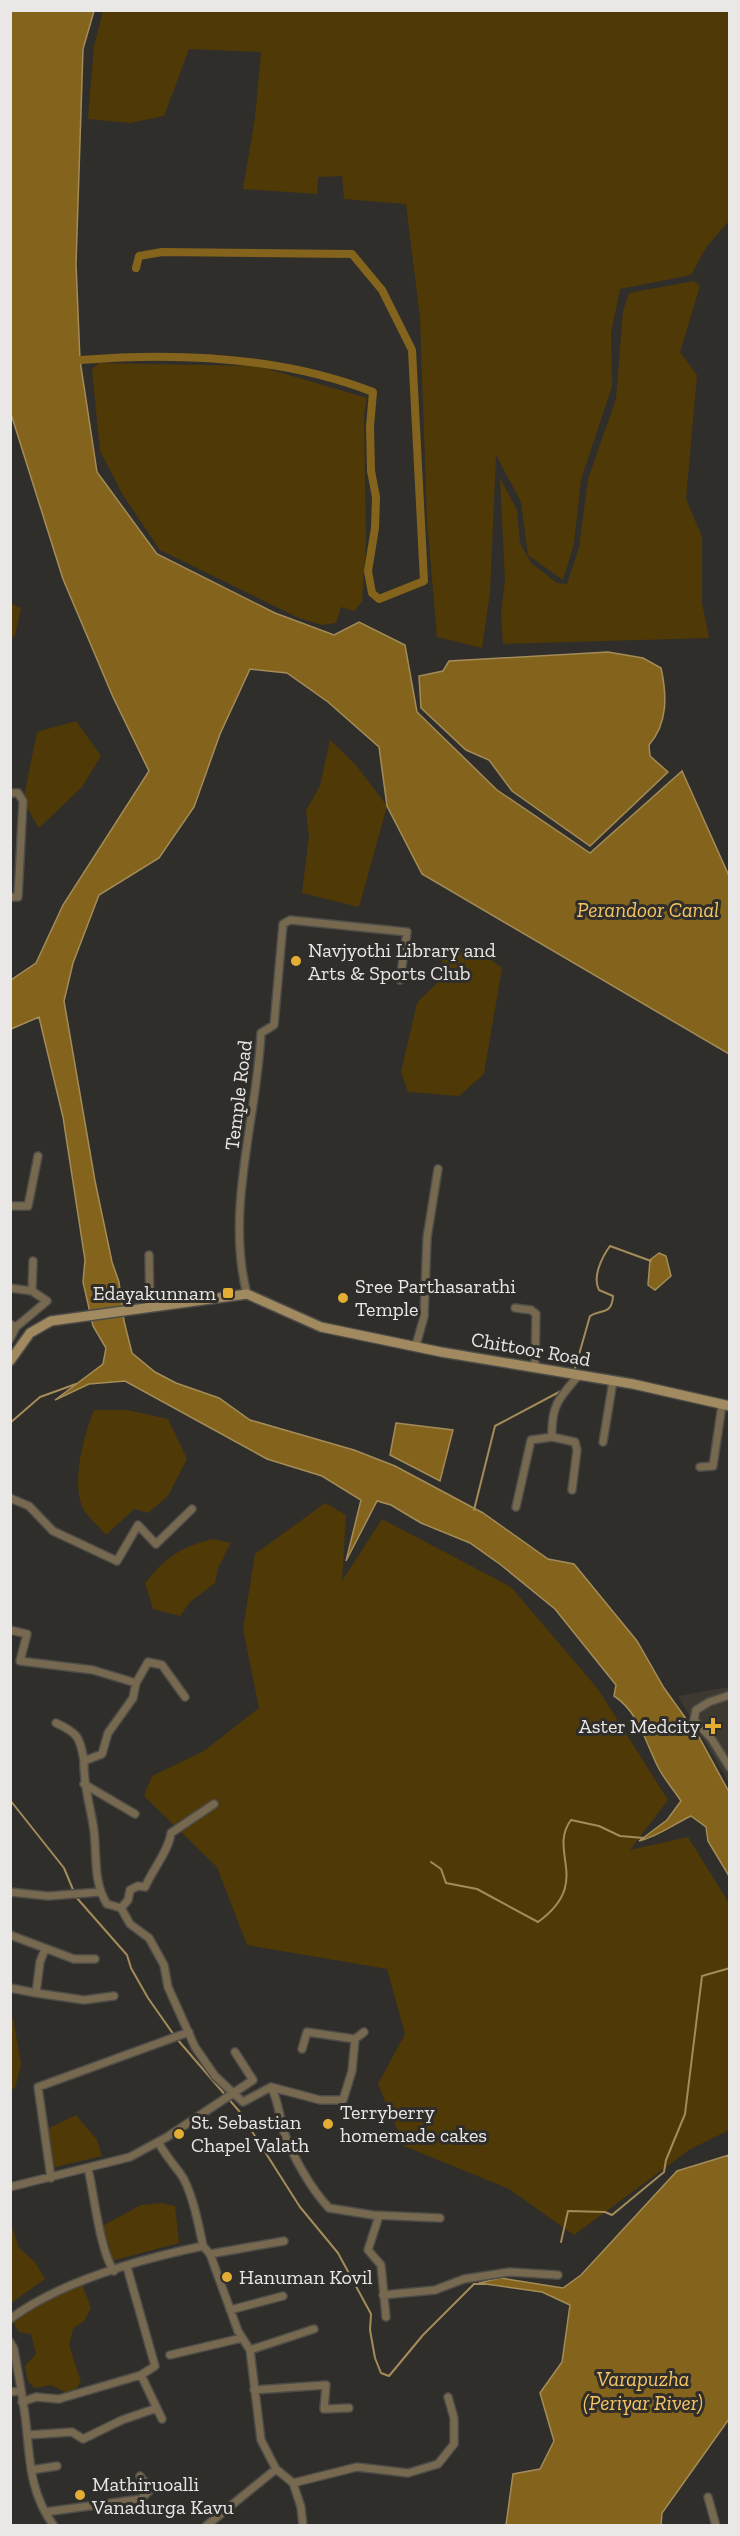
<svg xmlns="http://www.w3.org/2000/svg" width="740" height="2536" font-family="'Zilla Slab',serif">
	<style>
		.built { fill: #3e3930 }
		.green { fill: #4f3906 }
		.water { fill: #84641c; stroke: #a38c59; stroke-width: 1.5 }
		.lines { fill: none; stroke-linecap: round; stroke-linejoin: round }
		.stream { stroke: #a38c59; stroke-width: 2 }
		.canal { stroke: #84641c; stroke-width: 8 }
		.street-casing { stroke: #4e4c48; stroke-width: 10 }
		.secondary-casing { stroke: #4e4c48; stroke-width: 12 }
		.street { stroke: #77694f; stroke-width: 7 }
		.secondary { stroke: #a18a5f; stroke-width: 9 }
		.poi-dot { fill: #e4ae35; stroke: #302e2a; stroke-width: 2 }
		.labels { text-anchor: middle; stroke-width: 6; stroke-linejoin: round; paint-order: stroke }
		.poi-label { font-size: 20px; fill: #eae8e6; stroke: #302e2a; text-anchor: start }
		.street-label { font-size: 20px; fill: #eae8e6; stroke: #302e2a }
		.water-label { font-size: 21px; font-style: italic; fill: #f4c465; stroke: #302e2a }
	</style>
	<rect width="100%" height="100%" fill="#302e2a"/>
	<path class="built" d="M729,1687V1783L678,1696Z"/>
	<path class="green" d="M103,11H729V221L707,246L691,275L620,289L611,333L612,386L581,480L574,544L563,580L528,555L521,502L496,455L490,593L482,648L437,637L427,520L420,318L406,204L344,199L342,176L318,177L317,194L243,189L255,118L261,52L189,49L164,116L130,123L88,119L94,46Z
		M694,281L700,286L680,352L697,375L686,499L702,537V603L709,638L503,644L501,613L505,581L500,478L517,510L520,543L531,563L557,583L567,584L579,548L588,479L616,399L623,311L629,293Z
		M99,363L258,366L367,398L364,415L366,543L362,602L354,611L341,607L336,623L322,625L299,618L160,550L123,495L100,451L92,369Z
		M11,603L21,608L15,636L11,637Z
		M76,721L101,756L82,787L39,828L23,801L37,732Z
		M330,740L356,765L387,806L359,907L302,893L309,837L306,811L320,786Z
		M445,948H474L502,968L484,1074L459,1096L408,1092L401,1072L417,1003L437,983Z
		M94,1410H127L168,1419L187,1459L168,1496L148,1513L134,1509L106,1535C99,1527 90,1519 84,1510C70,1487 84,1434 94,1410Z
		M325,1503L346,1515L342,1581L382,1519L511,1587L598,1689L668,1800L630,1850L688,1837L729,1903V2130L689,2150L574,2235L509,2189L404,2146L378,2084L405,2034L387,1969L247,1945L217,1867L144,1796L152,1776L204,1751L259,1708L243,1629L255,1554Z
		M213,1539L231,1543L218,1568L215,1583L190,1602L180,1616L153,1609L145,1583C166,1557 181,1547 213,1539Z
		M13,2018L21,2064L15,2088L11,2090L10,2019Z
		M76,2115L97,2140L102,2156L55,2167L49,2162L47,2129Z
		M162,2203L175,2206L179,2243L111,2261L109,2244L102,2233L104,2225L141,2205Z
		M10,2221L19,2248L35,2262L45,2279L11,2303Z
		M81,2282L91,2308L84,2321L73,2329L69,2345L81,2382L71,2395L51,2385L35,2388L28,2381L25,2366L36,2354L31,2334L19,2332L11,2319Z"/>
	<path class="water" d="M10,11H94L83,49L76,264L80,360L97,472L157,554L275,613L334,635L359,622L405,645L417,712L497,790L590,853L682,771L729,876V1054L422,874L387,806L379,747L328,702L287,673L250,669L220,734L194,807L159,858L99,895L73,963L64,1001L95,1181L112,1262L119,1282L124,1321L132,1353L155,1372L176,1383L219,1398L250,1420L354,1450L395,1466L483,1513L548,1559L574,1564L637,1641L664,1688L699,1737L729,1792V1876L708,1841L706,1827L691,1816C672,1825 659,1836 639,1841L667,1820L681,1801C674,1790 665,1780 659,1769C646,1744 639,1712 614,1696L616,1685L555,1609L501,1565L470,1543L421,1523L391,1505L377,1501L346,1561L361,1500L322,1476L267,1459L125,1381L89,1384L55,1400L103,1364L106,1348L93,1326L83,1282L85,1260L63,1117L39,1017L11,1029V980L36,963L63,905L149,771L113,697L63,579L11,414Z
		M608,652L643,658L661,668C667,695 668,723 649,745L650,756L668,772L590,846L512,791L489,760L466,750L421,708L419,676L443,671L449,661Z
		M659,1253L666,1256L671,1276L655,1290L648,1285L650,1260Z
		M396,1423L453,1430L440,1481L390,1455Z
		M729,2155V2419L662,2513L661,2525H506L513,2474L540,2469L554,2441L540,2393L562,2362L570,2305L542,2292L479,2283L500,2278L563,2288L581,2275L677,2171Z"/>
	<g class="lines">
		<path class="stream" d="M574,1372L590,1316C601,1309 612,1315 613,1296L599,1290C592,1277 602,1257 610,1246L651,1261
			M10,1423L40,1397L76,1384
			M474,1510L495,1426L561,1391
			M10,1800L64,1868L74,1892
			M431,1862L441,1869L446,1883L477,1889L538,1922C593,1882 547,1852 571,1820L599,1826L620,1836L644,1838
			M76,1897L127,1955L131,1968L148,1998L174,2035
			M177,2039L239,2111L300,2207L338,2253L371,2314L370,2330L375,2358L381,2373L389,2376L423,2335L474,2284H485
			M561,2242L568,2211L605,2212L612,2215L664,2172L666,2160L685,2114L702,1976L730,1968"/>
		<path class="canal" d="M80,360C178,352 281,356 373,392L370,426L371,471L376,497L375,528L368,571L372,593L379,599L424,581L412,350L382,290L352,254L162,252L139,256L136,268"/>
		<defs>
			<path id="street" d="M10,793H18L23,801L18,897H10
				M10,1206H28L38,1156
				M149,1255L150,1306
				M10,1288L32,1291L47,1301L16,1327
				M32,1291L33,1261
				M247,1294C225,1210 257,1118 261,1033L274,1025L283,924L290,920L407,932L400,980
				M515,1308L531,1310L536,1314L535,1368
				M10,1324L16,1327L10,1339
				M416,1345L424,1317L427,1238L438,1169
				M603,1442L613,1381
				M700,1467L713,1466L722,1405
				M572,1490L577,1450L575,1442L552,1437C551,1405 559,1398 579,1375
				M10,1498L29,1506L53,1531L117,1561L138,1525L156,1544L192,1509
				M516,1507L531,1440L552,1437
				M10,1630L27,1634L20,1661L93,1670L136,1683L133,1698L108,1733L102,1754L84,1761C83,1786 91,1807 94,1831C97,1856 93,1882 107,1904L121,1908L128,1900L130,1890L138,1886L145,1887C152,1871 170,1848 171,1833L214,1804
				M136,1683L148,1662L162,1665L185,1697
				M730,1695L709,1702L696,1710L694,1720L711,1738L730,1768
				M56,1723C78,1733 80,1737 84,1761
				M84,1784L135,1814
				M10,1892L48,1896L100,1892
				M121,1908L130,1924L149,1938L164,1965L168,1987L195,2047L215,2076L243,2102L271,2087C279,2102 279,2116 284,2132C293,2157 311,2189 329,2208L373,2215L440,2218
				M10,1935L74,1959H95
				M45,1949L40,1962L36,1993L84,2000L114,1996
				M10,1988L36,1993
				M302,2049L307,2032L355,2039
				M271,2087L320,2100H343L352,2071L355,2039L364,2032
				M158,2142C165,2154 172,2163 180,2173C192,2189 199,2227 203,2246
				M88,2168C94,2194 100,2252 114,2271
				M51,2178L38,2087L189,2032
				M10,2187L130,2157L167,2137L253,2080L235,2052
				M379,2216L368,2250L381,2265L386,2317
				M210,2254L284,2241
				M383,2295L435,2290L464,2279L510,2272L558,2275
				M230,2310L283,2296
				M10,2319C61,2281 141,2259 203,2246L210,2254L238,2331L250,2350L261,2440L276,2469L293,2483L301,2507L303,2526
				M10,2342L14,2349C18,2373 23,2398 26,2423C30,2461 30,2494 54,2526
				M250,2350L314,2329
				M170,2355L242,2338
				M141,2375L162,2419
				M254,2390L326,2385L324,2409L349,2408
				M10,2392L20,2391
				M22,2402L36,2397L59,2399L141,2375L155,2366L127,2267
				M27,2435L72,2432L83,2439L122,2420L157,2408
				M31,2470L57,2466
				M293,2483L357,2467L408,2473L438,2464L454,2444V2418L448,2397
				M708,2497L716,2526
				M45,2512L141,2499L150,2490L140,2476
				M206,2526L276,2469"/>
			<path id="secondary" d="M10,1361L30,1333L51,1321L247,1294L321,1327L441,1352L633,1384L730,1406"/>
		</defs>
		<use href="#street" class="street-casing"/>
		<use href="#secondary" class="secondary-casing"/>
		<use href="#street" class="street"/>
		<use href="#secondary" class="secondary"/>
	</g>
	<g class="poi-dot">
		<circle cx="296" cy="961" r="6"/>
		<rect x="222" y="1287" width="12" height="12" rx="3"/>
		<circle cx="343" cy="1298" r="6"/>
		<path d="M710 1717h6v6h6v6h-6v6h-6v-6h-6v-6h6z"/>
		<circle cx="328" cy="2124" r="6"/>
		<circle cx="179" cy="2134" r="6"/>
		<circle cx="227" cy="2277" r="6"/>
		<circle cx="80" cy="2495" r="6"/>
	</g>
	<g class="labels">
		<g class="poi-label">
			<text x="308" y="957">Navjyothi Library and<tspan x="308" dy="23">Arts &amp; Sports Club</tspan></text>
			<text x="355" y="1293">Sree Parthasarathi<tspan x="355" dy="23">Temple</tspan></text>
			<text x="216" y="1300" text-anchor="end">Edayakunnam</text>
			<text x="700" y="1733" text-anchor="end">Aster Medcity</text>
			<text x="340" y="2119">Terryberry<tspan x="340" dy="23">homemade cakes</tspan></text>
			<text x="191" y="2129">St. Sebastian<tspan x="191" dy="23">Chapel Valath</tspan></text>
			<text x="239" y="2284">Hanuman Kovil</text>
			<text x="92" y="2491">Mathiruoalli<tspan x="92" dy="23">Vanadurga Kavu</tspan></text>
		</g>
		<g class="street-label">
			<text transform="translate(238 1095) rotate(-83)" y="7">Temple Road</text>
			<text transform="translate(531 1349) rotate(10)" y="7">Chittoor Road</text>
		</g>
		<g class="water-label">
			<text x="648" y="917">Perandoor Canal</text>
			<text x="643" y="2386">Varapuzha<tspan x="643" dy="24">(Periyar River)</tspan></text>
		</g>
	</g>
	<rect width="740" height="2536" fill="none" stroke="#eae8e6" stroke-width="24"/>
</svg>
